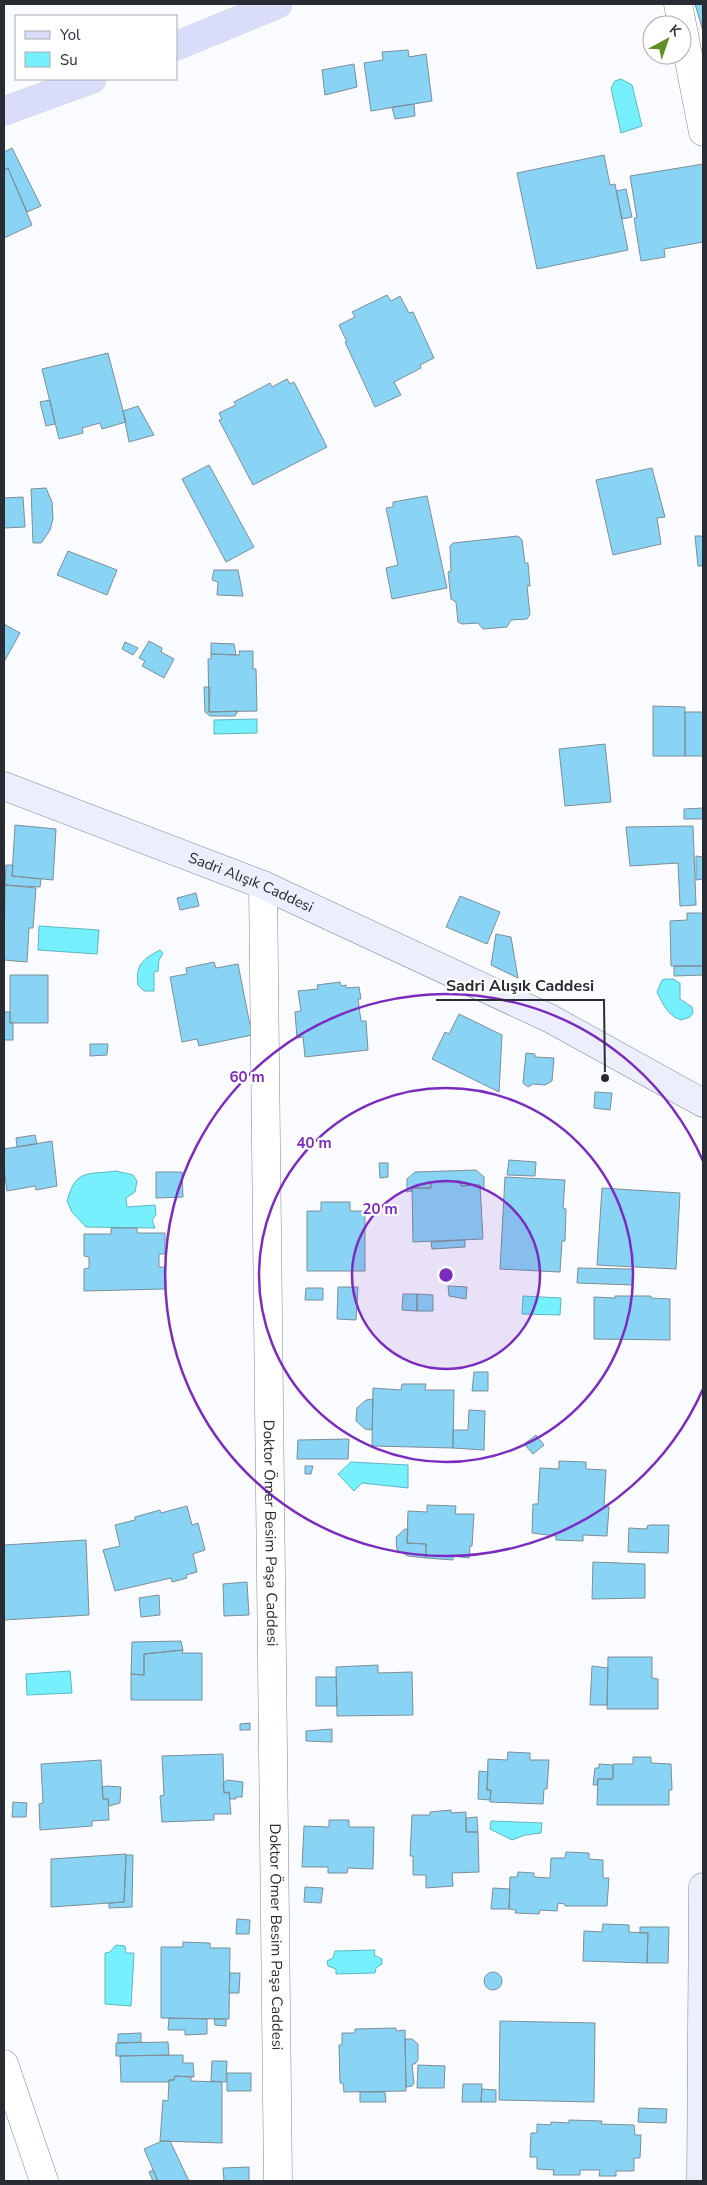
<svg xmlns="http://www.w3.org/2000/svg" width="707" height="2185" font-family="'Nunito Sans',sans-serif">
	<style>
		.water { fill: #76f0fd; stroke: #5fb6c0 }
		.building { fill: #89d3f5; stroke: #7d8f98 }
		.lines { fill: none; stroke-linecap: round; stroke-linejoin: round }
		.street-casing { stroke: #7d8896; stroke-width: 29 }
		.secondary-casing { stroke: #7d8896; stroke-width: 29 }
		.primary-casing { stroke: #d8d9da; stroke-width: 29 }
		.street { stroke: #fff; stroke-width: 28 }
		.secondary { stroke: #eceefc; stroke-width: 28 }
		.primary { stroke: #d9ddfa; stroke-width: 28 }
		.ring { fill: none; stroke: #7b2cbf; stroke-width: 2.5 }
		.labels { text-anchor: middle; stroke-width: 4.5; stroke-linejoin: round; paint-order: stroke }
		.street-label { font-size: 15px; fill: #292d33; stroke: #fff }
		.centre { fill: #7b2cbf; stroke: #fff; stroke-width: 2.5 }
		.ring-label { font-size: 15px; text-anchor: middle; font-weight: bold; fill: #7b2cbf; stroke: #fff; stroke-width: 4.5; stroke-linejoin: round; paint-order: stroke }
		.leader { fill: none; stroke: #292d33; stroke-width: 2 }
		.callout-dot { fill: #292d33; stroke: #fff; stroke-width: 2 }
		.callout-label { font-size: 16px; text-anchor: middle; font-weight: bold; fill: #292d33; stroke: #fff; stroke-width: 4.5; stroke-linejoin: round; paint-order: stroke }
	</style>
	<rect width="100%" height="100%" fill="#f9fbff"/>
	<path class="water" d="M621,79L632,85L642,126L621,133L611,88L615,81Z
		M257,719V733L214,734V720Z
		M39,926L99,930L97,954L38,950Z
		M160,950L163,953L159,960L158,971L154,972V991H144L138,985C135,965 143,959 160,950Z
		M666,979H673L680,983V999L692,1007L693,1013L690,1017L681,1020C668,1016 663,1004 657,992L662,980Z
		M116,1171L133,1175L137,1181L135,1192L126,1198L127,1207L155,1205L156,1215L152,1220L155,1228L86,1227L72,1212L67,1201C76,1168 88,1175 116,1171Z
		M523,1296L561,1298L560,1315L522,1314Z
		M351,1462L408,1465V1488L362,1483L354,1491L338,1474Z
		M70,1671L72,1693L27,1695L26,1674Z
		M491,1821L542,1823L541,1833L525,1835L512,1840L490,1829Z
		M116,1945L125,1946L126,1953H134L131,2006L105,2004V1953L110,1952Z
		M375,1950L374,1955L382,1959V1964L376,1968L375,1973L336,1974V1969L328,1966L327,1961L333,1958L335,1951Z"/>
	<path class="building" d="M695,4H703V31Z
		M408,50L409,57L426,54L432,101L371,111L364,63L383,60L382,52Z
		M354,64L357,87L325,95L322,70Z
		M414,104L415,116L395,119L392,107Z
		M12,148L41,206L27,212L8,168L4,170V152Z
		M604,155L610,185L615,184L628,250L537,269L517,173Z
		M703,164V242L664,249L665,257L641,261L634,218H637L630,176Z
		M8,168L32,225L4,238V170Z
		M626,189L632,217L622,219L616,191Z
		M387,295L391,301L400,296L409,313L413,312L434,358L420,365L421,368L394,382L401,395L375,407L345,342H347L339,325L355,317L352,312Z
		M108,353L126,422L102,429L100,423L82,428L83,433L59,439L42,369Z
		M287,379L290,384L294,382L327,447L253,485L219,420L222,419L219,413L236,405L234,402L270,383L272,387Z
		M50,400L55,424L46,426L40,402Z
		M138,406L154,435L129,442L123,411Z
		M209,465L254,547L226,562L182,479Z
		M652,468L665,517L657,518L661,544L613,555L596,480Z
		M46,488L52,502L53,519L50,530L44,539L41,543H33L31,489Z
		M427,496L447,588L392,599L386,568L398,565L386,508L393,507V502Z
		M23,497L25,527L4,528V498Z
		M518,536L522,540L525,563H528L530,586H527L530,614L527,619L511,620L507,627L483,629L478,623L462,624L458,622L456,602L451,599L448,572L451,571L450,546L453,543Z
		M695,536H703V566H698Z
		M68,551L117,570L107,595L57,575Z
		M214,570H238L243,596L217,595L218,582L212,580Z
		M4,624L20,633L4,662Z
		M149,641L162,648L161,652L174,659L164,678L142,666L145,661L139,658Z
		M125,642L138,648L133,655L122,649Z
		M211,643L234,644L236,655L211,654Z
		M239,651H253V669H256L257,711L209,712L208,659H211V654L240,655Z
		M204,687H210L209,712L238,711L235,716H210L205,712Z
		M653,706L685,707V756H653Z
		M685,712H703V756H685Z
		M605,744L611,802L565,806L559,749Z
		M703,808V819H684V809Z
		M15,825L56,829L53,880L12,876Z
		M693,826L696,905L680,906L678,863L630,866L626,827Z
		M696,856L703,857V879L696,880Z
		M6,865H13L12,876L41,879L40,887L5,885Z
		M5,885L36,888L33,928H29L27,962L4,960Z
		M196,893L199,906L180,910L177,898Z
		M460,896L500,912L487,944L446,927Z
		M687,913H703V966H671L670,921L687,920Z
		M496,934L511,937L518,978L491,965Z
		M214,962L216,968L238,964L252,1035L199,1046L197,1039L182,1042L170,977L187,974L186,968Z
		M674,966H703V975L674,976Z
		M10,975H48V1023H10Z
		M340,982L341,986L346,985V988L359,987L361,999H358L361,1021H366L368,1050L305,1057L303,1037L297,1038L295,1012L301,1011L298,991L318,989L317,985Z
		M4,1012H10V1023H13V1040H4Z
		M459,1014L502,1035L499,1092L432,1059L445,1032L449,1034Z
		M90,1044H108L107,1055L90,1056Z
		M526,1053L535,1054V1057L554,1058L552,1081L545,1085L533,1084L528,1087L523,1083Z
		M595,1092L612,1093L610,1110L594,1108Z
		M35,1135L37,1144L17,1147L16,1138Z
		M52,1141L57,1186L36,1190L35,1186L7,1191L4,1169V1149Z
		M509,1160L536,1162L535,1176L507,1175Z
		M379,1163H388V1177L380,1178Z
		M476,1170L484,1177V1188H480V1185L461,1186V1181L431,1182V1188H412V1191L407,1192V1179L415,1172Z
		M156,1172H182L183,1197L156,1198Z
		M505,1177L565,1180L563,1208L566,1209L565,1241H562L560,1272L500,1269Z
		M461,1181V1186L480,1185L483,1239L413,1242L412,1188H431V1182Z
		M602,1188L680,1193L676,1269L597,1265Z
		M321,1202H350V1211H365V1271H307V1211H321Z
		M111,1228H137V1233H165V1254H159V1267H165V1289L84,1291V1269L89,1268V1257L84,1256V1234H111Z
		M465,1240V1247L432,1249L431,1242Z
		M578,1268L633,1269V1285L577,1283Z
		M448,1286L467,1287L466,1299L449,1296Z
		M338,1287H358L356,1320L337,1319Z
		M306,1288H323V1300H305Z
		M403,1294H417V1311L402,1310Z
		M417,1294L433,1295V1311H417Z
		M615,1296H651V1298L670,1299V1340L594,1339V1297L615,1298Z
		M474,1372H488V1391H472Z
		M402,1384H426L425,1390H454L453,1448L372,1446L373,1388L401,1390Z
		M373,1399L372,1430L365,1429L356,1421L357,1408L366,1400Z
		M469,1410L485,1411L484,1450L453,1448V1430H468Z
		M536,1435L544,1445L533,1454L524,1444Z
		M349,1439L348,1459H297L298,1440Z
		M559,1461L586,1462V1469L606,1470L604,1506L609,1507L607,1536L583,1535V1541L556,1540V1536L532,1533L533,1504H538L540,1468L559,1469Z
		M305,1466H313L311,1474H305Z
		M427,1505L456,1506L455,1514H474L472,1546H470L469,1558L453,1556V1560L426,1558V1544L407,1543L408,1511L427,1512Z
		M187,1506L192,1525L198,1523L205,1550L193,1554L197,1572L186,1575L187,1578L172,1582L171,1578L115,1591L103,1550L120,1546L115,1525L135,1520V1517L160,1510L161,1513Z
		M650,1525H669L668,1553L628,1552L629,1528L647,1529V1526Z
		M405,1529H408L407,1543L426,1544V1558L408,1556L397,1550L396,1537Z
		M86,1540L89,1615L4,1620V1545Z
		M593,1562L645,1564V1598L592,1599Z
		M247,1582L249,1615L224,1616L223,1584Z
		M159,1595L160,1615L141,1617L139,1598Z
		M181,1641L183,1650L144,1654V1675L131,1674L132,1642Z
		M183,1650L182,1653H202V1700H131V1674L144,1675V1654Z
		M608,1657H652V1678L658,1679V1709H607Z
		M378,1665V1673L412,1672L413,1715L337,1716L336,1667Z
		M592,1666L608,1668L607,1705H590Z
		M316,1677H336L337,1706H316Z
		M250,1723V1730H240V1724Z
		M332,1729V1742L306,1741V1731Z
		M508,1752L530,1753V1760H549L547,1789H544L543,1804L490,1802L491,1790H487L488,1759L507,1760Z
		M223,1754L224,1793L229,1792L231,1814H214V1820L162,1822L160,1796L164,1795L162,1756Z
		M633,1757H651V1763L671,1764L672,1790H669V1805H597L598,1779H613V1764H633Z
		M101,1760L103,1799H108L109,1820L92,1821V1826L40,1830L39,1804L43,1803L41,1764Z
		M599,1764L613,1765V1779H598L597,1785H593L595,1768H599Z
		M479,1771L488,1772L487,1790H491L490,1800L478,1799Z
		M227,1780L243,1782L242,1797H236V1799H230L229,1792L224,1793L223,1783Z
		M107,1786L121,1787L120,1803L109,1806L108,1799H103L102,1787Z
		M13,1802L27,1803L26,1817H12Z
		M451,1810V1813L466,1812V1832H478L479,1872L452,1873L453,1886L426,1888V1875H413V1856H410L412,1815H430V1812Z
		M477,1817L478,1832H466V1818Z
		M329,1820H349V1827H374L373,1869L348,1868L347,1873H328V1867H302L304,1826L329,1827Z
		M566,1852L589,1853V1859L603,1860V1878H609L607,1906H565V1904L558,1903L557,1911L540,1910L539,1914L515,1913L516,1910L509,1909L510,1877H517L518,1872L534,1873V1877L550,1878L551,1858H565Z
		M126,1854L124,1902L51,1907V1859Z
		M126,1855H133L132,1907L109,1908V1903L124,1902Z
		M305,1887L323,1888L321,1903L304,1902Z
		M493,1888L510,1889L509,1909H491Z
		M237,1919L250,1920L249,1934H236Z
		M603,1924L629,1925V1932L648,1933L647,1963L583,1961L584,1931L602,1932Z
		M640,1927H669L668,1963H647L648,1933H640Z
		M183,1942L210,1943V1948H230L229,2019L161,2018V1947H183Z
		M484 1981a9 9 0 1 1 18 0a9 9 0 1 1-18 0Z
		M230,1973H240L239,1993H229Z
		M169,2018L207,2019V2034L185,2035V2030H168Z
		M214,2019H226V2026L215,2025Z
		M500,2021L595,2023L594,2102L499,2100Z
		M396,2028V2031L405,2030L406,2091L344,2092L343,2083H340L339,2045H342V2033H355V2029Z
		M141,2033V2042L118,2043V2034Z
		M405,2039H412L418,2044V2060L415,2064H412L414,2083L412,2086L406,2087Z
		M168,2042L169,2055L116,2056V2043Z
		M183,2055V2063H193L194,2077L175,2076L174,2080H169V2082H121L120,2056Z
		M212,2061H227L226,2082L211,2081Z
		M418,2065L445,2066L444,2088H417Z
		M227,2073H251V2091H227Z
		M175,2076L191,2077V2081L222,2082V2143L160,2141L163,2100L168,2101L169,2080H174Z
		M463,2084H482L481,2102H462Z
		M482,2089L496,2090V2102H481Z
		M360,2092H385L386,2102H360Z
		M639,2108L667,2109L666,2123L638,2122Z
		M569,2120L602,2121L601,2124L634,2125L635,2135H641L640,2158H634V2171H616V2176H599L600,2170H580V2175H553L554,2170L537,2169V2157H530L531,2133H537V2124L551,2125V2122L569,2123Z
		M162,2141H170L189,2181H158L144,2149Z
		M249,2167V2181H224L223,2168Z
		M153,2170L158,2181H153L149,2172Z"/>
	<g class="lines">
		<defs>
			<g id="street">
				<path d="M678,4L703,132"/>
				<path id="s1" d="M263,885C264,1317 277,1749 278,2181"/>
				<path d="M4,2064L44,2181"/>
			</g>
			<g id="secondary">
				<path id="s2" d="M4,786L263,885L551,1019L703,1103"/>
				<path d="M701,2181L703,1887"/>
			</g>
			<path id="primary" d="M176,46L278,4
				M4,111L92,79"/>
		</defs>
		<use href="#street" class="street-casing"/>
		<use href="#secondary" class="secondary-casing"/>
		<use href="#primary" class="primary-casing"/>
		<use href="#street" class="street"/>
		<use href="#secondary" class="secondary"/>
		<use href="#primary" class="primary"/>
	</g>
	<circle cx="446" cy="1275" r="94" fill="#7b2cbf" fill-opacity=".12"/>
	<g class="ring">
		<circle cx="446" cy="1275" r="94"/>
		<circle cx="446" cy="1275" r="187"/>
		<path d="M703 1389A281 281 0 1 1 703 1161"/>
	</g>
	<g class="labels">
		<g class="street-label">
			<text dy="5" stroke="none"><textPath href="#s2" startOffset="265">Sadri Alışık Caddesi</textPath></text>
			<text dy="5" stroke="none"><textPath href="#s1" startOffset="648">Doktor Ömer Besim Paşa Caddesi</textPath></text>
			<text dy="5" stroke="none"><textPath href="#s1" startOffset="1052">Doktor Ömer Besim Paşa Caddesi</textPath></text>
		</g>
	</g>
	<circle cx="446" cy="1275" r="8" class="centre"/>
	<g class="ring-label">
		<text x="247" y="1082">60 m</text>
		<text x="314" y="1148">40 m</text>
		<text x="380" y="1214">20 m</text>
	</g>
	<path class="leader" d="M605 1078L604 1000H436"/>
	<circle class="callout-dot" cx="605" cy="1078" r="5"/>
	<g class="callout-label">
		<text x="520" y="991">Sadri Alışık Caddesi</text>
	</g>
	<rect width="707" height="2185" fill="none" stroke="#292d33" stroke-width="10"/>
	<rect x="15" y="15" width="162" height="65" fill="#ffffff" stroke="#a9abad"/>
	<rect x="25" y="31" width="25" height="8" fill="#d9ddfa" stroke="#a9abad"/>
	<text x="60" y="40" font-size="15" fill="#292d33">Yol</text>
	<rect x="25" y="52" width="25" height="15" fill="#76f0fd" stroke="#a9abad"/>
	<text x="60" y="65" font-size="15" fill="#292d33">Su</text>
	<g transform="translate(667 40) rotate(40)"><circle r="24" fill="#ffffff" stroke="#a9abad"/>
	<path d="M0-4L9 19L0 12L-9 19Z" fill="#608f23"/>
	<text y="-8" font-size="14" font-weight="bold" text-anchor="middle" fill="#292d33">K</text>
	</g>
</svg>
